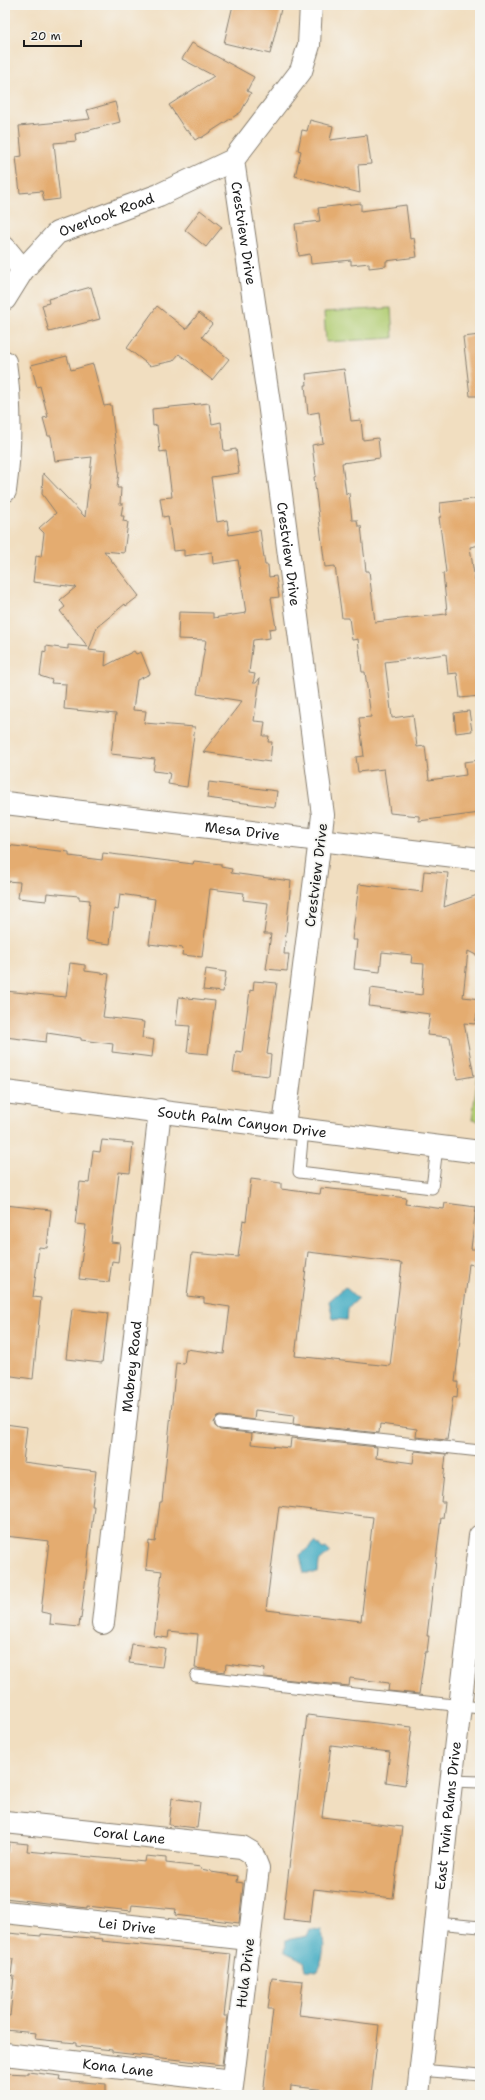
<svg xmlns="http://www.w3.org/2000/svg" width="485" height="2100" font-family="'Shantell Sans',sans-serif">
	<style>
		.green { fill: #b2cd73; stroke: #677448 }
		.water { fill: #43acc2; stroke: #30646f }
		.building { fill: #e4ac6f; fill-rule: evenodd }
		.lines { fill: none; stroke-linecap: round; stroke-linejoin: round }
		.service-casing { stroke: #867d6e; stroke-width: 13 }
		.minor-casing { stroke: #867d6e; stroke-width: 24 }
		.tertiary-casing { stroke: #867d6e; stroke-width: 24 }
		.service { stroke: #fff; stroke-width: 11 }
		.minor { stroke: #fff; stroke-width: 22 }
		.tertiary { stroke: #fff; stroke-width: 22 }
		.labels { text-anchor: middle; stroke-width: 3.5; stroke-linejoin: round; paint-order: stroke }
		.street-label { font-size: 14px; fill: #1c1c1c; stroke: #f6f6f2 }
	</style>
	<rect width="100%" height="100%" fill="#f6f6f2"/>
	<filter id="ink" filterUnits="userSpaceOnUse"><feTurbulence type="fractalNoise" baseFrequency=".025" numOctaves="2"/><feDisplacementMap in="SourceGraphic" scale="8" xChannelSelector="R" yChannelSelector="G"/><feConvolveMatrix kernelMatrix="1 2 1 2 8 2 1 2 1" color-interpolation-filters="sRGB"/></filter>
	<filter id="wash" filterUnits="userSpaceOnUse"><feTurbulence type="fractalNoise" baseFrequency=".012" numOctaves="4" result="noise"/><feDisplacementMap in="SourceGraphic" scale="16" xChannelSelector="R" yChannelSelector="G"/><feGaussianBlur stdDeviation="0.9" result="paint"/><feColorMatrix in="noise" values="0 0 0 0 0 0 0 0 0 0 0 0 0 0 0 0 0 1.4 0 .05"/><feComposite in="paint" operator="in"/></filter>
	<g filter="url(#wash)">
		<rect width="100%" height="100%" fill="#f1dec0"/>
		<path class="green" d="M391,308L393,338L326,342L324,312Z
			M480,1059V1121L472,1120Z"/>
		<path class="water" d="M345,1287L358,1299L348,1308L347,1320L333,1319L329,1301Z
			M315,1542L323,1549L326,1548L330,1552L319,1562L318,1573H304L300,1555Z
			M310,1929L321,1930C326,1946 324,1957 317,1971L306,1970L304,1961L285,1952L286,1940L307,1936Z"/>
		<g id="blocks">
			<path class="building" d="M233,5H282L270,54L224,43Z
				M192,43L254,77L247,91L251,93L241,112L201,138L200,137L195,140L188,130L186,131L169,105L214,76L182,59Z
				M115,102L120,122L75,134L76,141L54,143L60,199L44,201L42,191L20,193L16,157L22,156L19,126L90,119L87,110Z
				M310,120L333,126L330,140L367,135L371,164L358,165L360,193L295,176L301,151L298,150L302,130L307,131Z
				M361,203V211L406,205L410,239L414,238L417,257L386,261V266L369,268V263L351,265V260L311,264L310,254L299,256L295,224L320,221L318,208Z
				M200,210L222,227L206,247L185,230Z
				M91,287L100,319L49,332L42,305L49,303L48,299Z
				M157,306L186,329L199,313L212,324L202,337L229,359L212,380L179,354L173,361L150,366L127,348Z
				M480,335V396H470L463,337Z
				M67,356L71,370L93,364L104,406L111,405L119,472L117,488H121L120,504H123L121,516H124L123,521L128,522L124,553L104,551L139,596L126,606L125,604L97,627L89,650L106,652L105,666L134,651L136,654L141,652L150,674L137,680L133,710L146,711L144,723L195,727L187,787L168,784L170,773L153,771L155,759L111,754L116,714L64,709L66,684L51,683L52,680L40,676L43,651L46,652V646L68,649V645L88,647L60,611L65,607L60,600L76,587L33,582L36,556L41,557L44,533L39,528L56,513L42,494L43,473L85,517L92,457L55,461L51,436H48L43,418L48,417L40,386L37,387L31,365Z
				M344,369L351,421L361,420L363,440L378,438L380,458L342,463L346,494L349,493L352,520H357L358,526H361L366,571H369L375,622L446,614L447,612L443,573L446,572L439,517H441L440,503L480,498V545L470,547L475,581L480,580V696L460,698L457,673L448,674L446,654L385,662L392,718L413,715L417,747L425,746L429,780L466,775L464,762L480,760V813L419,821V816L390,813L384,769L358,772L356,757L364,756L359,718L371,717L365,672H362L358,639L352,640L349,618H342L335,566L325,567L314,477L316,476L312,445L323,443L319,412L308,414L305,385H307L306,374Z
				M209,403L212,424L221,422L224,451L236,449L239,473L211,477L217,522L227,520L229,535L260,530L265,565H268L269,577L276,576L279,597L271,598L276,628L269,629L270,638L253,640L249,673L255,674L253,683H256L260,678L254,721L265,722L263,736H269L268,742H272L270,762L203,752L242,701L197,694L206,640L178,639L179,612L213,613V618L246,613L238,560L213,564L212,552L184,556V550L173,551L168,516L163,517L160,498L172,497L166,451L160,452L157,425L153,426L152,409Z
				M469,711L472,731L456,733L454,713Z
				M209,782L277,791L275,807L207,798Z
				M5,845L69,852V856L102,860L103,853L193,864L194,861L221,864V867L232,869L231,873L291,881L284,954H289L287,971L266,969L271,934H264L268,903L243,900L244,893L210,889L202,957L182,955L183,948L149,944L155,899L120,894L118,910L114,909L110,944L86,941L90,900L79,899V896L47,893L46,901L18,898L20,882L5,881Z
				M424,871L448,873L444,907L480,894V957L468,951L463,997L480,999V1014H477L475,1024L464,1023L474,1076L457,1079L450,1037L427,1035L430,1014L369,1006L371,988L422,995L424,964L411,963L412,955L382,952L380,972L354,969L357,940H352L359,884L422,892Z
				M70,963L85,965V971L109,974L103,1017L144,1022L142,1038L154,1040L152,1057L112,1052L113,1044L81,1040V1038L47,1033L46,1042L5,1037V991L66,997Z
				M206,969L226,972L223,992L203,990Z
				M254,981L277,983L267,1054L271,1055L269,1076L233,1072L236,1051L242,1052L250,990L253,991Z
				M179,997L215,1001L208,1054L187,1052L190,1026L176,1025Z
				M102,1140L133,1143L130,1173L119,1172L111,1242L120,1243L118,1262L112,1261L109,1282L79,1279L86,1225L75,1224L80,1182L89,1183L93,1151L100,1152Z
				M251,1179L281,1183V1189L320,1194L321,1188L351,1191L406,1198L405,1204L444,1209L445,1203L476,1207L471,1249H476L474,1265L469,1264L455,1382H458L457,1398L453,1397L447,1440L416,1437L417,1429L380,1424L379,1433L293,1424L294,1415L255,1410L254,1420L221,1416L218,1417L214,1422L215,1426L220,1430L252,1433L251,1444L290,1448L291,1438L377,1447L376,1458L413,1463L415,1451L446,1454L441,1502H445L443,1518H441L427,1636H429L427,1652H425L419,1694L388,1691L389,1683L350,1678L349,1686L264,1677L265,1669L226,1664L225,1672L195,1668L198,1634L169,1631L168,1638L154,1636L162,1571L146,1569L149,1541L155,1542L160,1502H162L176,1363L184,1364L186,1349L224,1354L230,1307L204,1303V1298L187,1296L192,1253L238,1257L243,1220L246,1221ZM308,1252L402,1263L390,1366L295,1356ZM279,1506L373,1517L361,1621L266,1610Z
				M5,1205L51,1210L47,1248L39,1247L33,1297L41,1298L33,1379L5,1375Z
				M72,1309L108,1313L102,1363L66,1359Z
				M5,1424L27,1427L23,1462L96,1471L92,1506H94L81,1619L80,1618L79,1627L50,1624L51,1614L41,1612L49,1541L5,1536Z
				M132,1644L165,1648L162,1667L129,1663Z
				M307,1715L412,1727L405,1785L386,1782L390,1752L331,1745L322,1817L402,1827L393,1898L314,1889L310,1922L283,1919Z
				M172,1798L200,1802L197,1828L169,1825Z
				M9,1842L28,1844L27,1851L145,1862L146,1856L166,1858V1863L201,1867V1869L211,1871V1872L238,1876L237,1882L243,1883V1886L239,1923L175,1915L176,1909L132,1905L131,1911L87,1906V1908L5,1898V1852H8Z
				M8,1933L41,1936V1934L103,1939L102,1941L231,1954L224,2016H228L222,2065L112,2052V2050L76,2046V2043L35,2039L36,2033L5,2030V2015L10,2016L14,1976L11,1975L13,1959L5,1958Z
				M272,1978L303,1981L299,2015L379,2025L371,2095H352V2093L291,2086L290,2095H263L273,2009H268Z
				M28,2072L61,2076L60,2080L106,2084V2095H5V2073L28,2074Z"/>
		</g>
	</g>
	<g filter="url(#ink)">
		<use href="#blocks" fill-opacity="0" stroke="#867d6e" stroke-width="1"/>
		<g class="lines">
			<defs>
				<path id="service" d="M303,1129L299,1172L432,1188L437,1147
					M221,1423L480,1451
					M196,1676L480,1708
					M451,1781L480,1782
					M437,1923L480,1927
					M420,2070L480,2075"/>
				<g id="minor">
					<path id="s1" d="M233,160L269,403L323,815L284,1126"/>
					<path d="M5,248L23,270"/>
					<path id="s2" d="M5,299L23,270L57,233L159,195L233,160L301,71L309,45L311,5"/>
					<path d="M5,362C11,405 11,447 5,491"/>
					<path id="s3" d="M5,803L480,859"/>
					<path id="s4" d="M103,1623L160,1110"/>
					<path id="s5" d="M5,1822L242,1847L252,1853L258,1868L231,2095"/>
					<path id="s6" d="M5,1912L249,1939"/>
					<path id="s7" d="M5,2054L232,2081"/>
					<path id="s8" d="M418,2095L449,1801L480,1536"/>
				</g>
				<g id="tertiary">
					<path id="s9" d="M5,1092L480,1152"/>
				</g>
			</defs>
			<use href="#service" class="service-casing"/>
			<use href="#minor" class="minor-casing"/>
			<use href="#tertiary" class="tertiary-casing"/>
			<use href="#service" class="service"/>
			<use href="#minor" class="minor"/>
			<use href="#tertiary" class="tertiary"/>
		</g>
	</g>
	<g class="labels">
		<g class="street-label">
			<text dy="5" stroke="none"><textPath href="#s2" startOffset="137">Overlook Road</textPath></text>
			<text dy="5" stroke="none"><textPath href="#s1" startOffset="74">Crestview Drive</textPath></text>
			<text dy="5" stroke="none"><textPath href="#s1" startOffset="398">Crestview Drive</textPath></text>
			<text dy="5" stroke="none"><textPath href="#s3" startOffset="239">Mesa Drive</textPath></text>
			<text transform="translate(316 875) rotate(-83)" y="5">Crestview Drive</text>
			<text dy="5" stroke="none"><textPath href="#s9" startOffset="239">South Palm Canyon Drive</textPath></text>
			<text dy="5" stroke="none"><textPath href="#s4" startOffset="258">Mabrey Road</textPath></text>
			<text dy="5" stroke="none"><textPath href="#s8" startOffset="281">East Twin Palms Drive</textPath></text>
			<text dy="5" stroke="none"><textPath href="#s5" startOffset="125">Coral Lane</textPath></text>
			<text dy="5" stroke="none"><textPath href="#s6" startOffset="123">Lei Drive</textPath></text>
			<text transform="translate(245 1973) rotate(-83)" y="5">Hula Drive</text>
			<text dy="5" stroke="none"><textPath href="#s7" startOffset="114">Kona Lane</textPath></text>
		</g>
	</g>
	<rect width="485" height="2100" fill="none" stroke="#f6f6f2" stroke-width="20"/>
	<path d="M24 40v6h57v-6" fill="none" stroke="#1c1c1c" stroke-width="2"/>
	<text x="30" y="40" font-size="12" fill="#1c1c1c" stroke="#f6f6f2" stroke-width="3" paint-order="stroke">20 m</text>
</svg>
